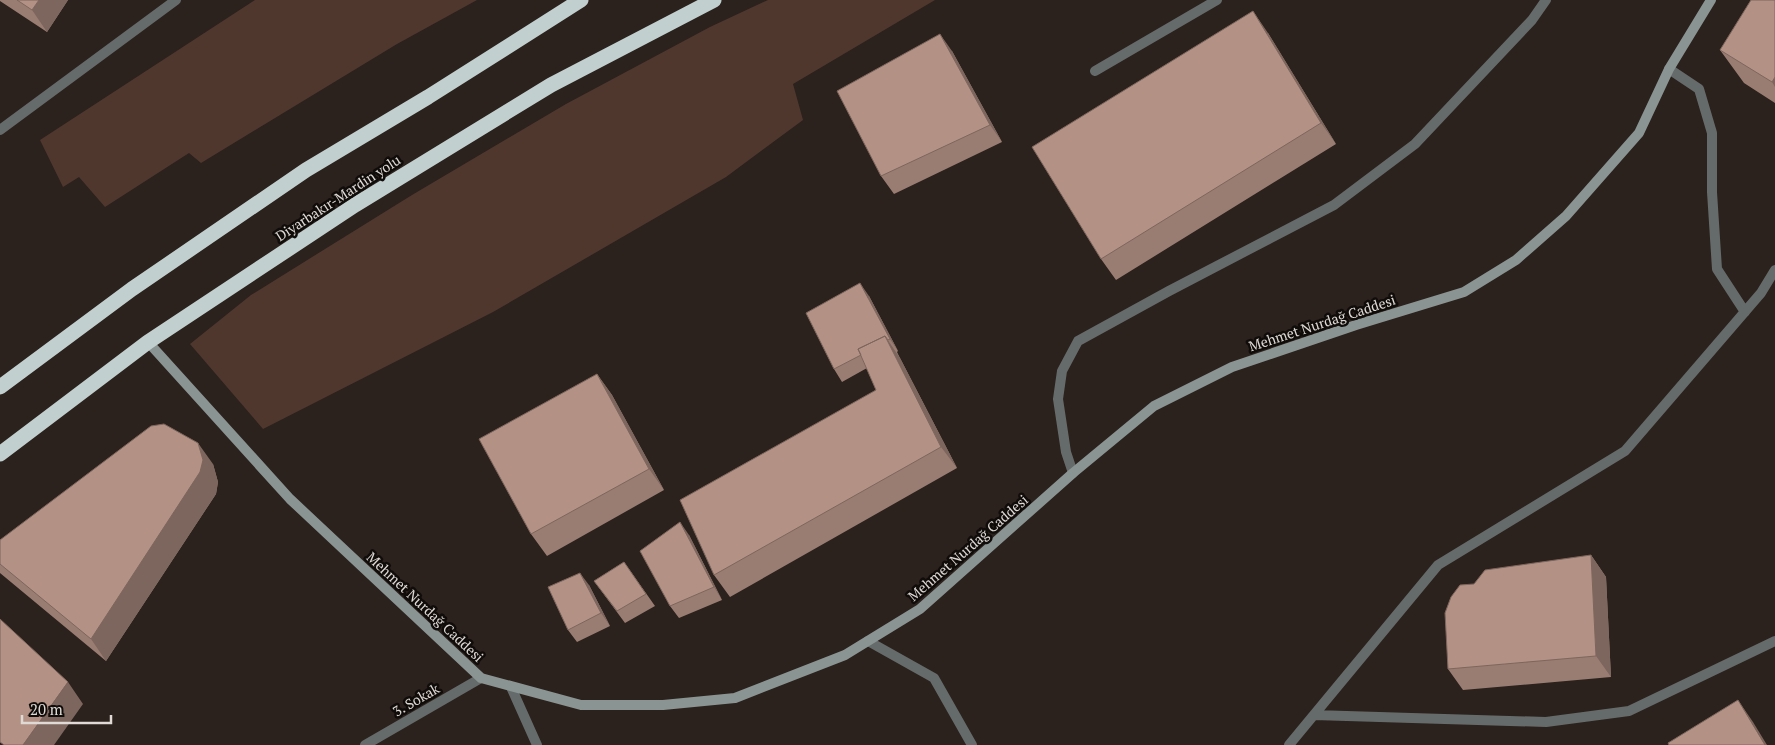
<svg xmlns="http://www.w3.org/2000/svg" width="1775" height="745" font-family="'PT Serif',serif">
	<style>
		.green { fill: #4f372e }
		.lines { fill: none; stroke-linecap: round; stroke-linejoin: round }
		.lane { stroke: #656b6a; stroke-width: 10 }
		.street { stroke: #656b6a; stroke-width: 10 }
		.secondary { stroke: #8a9493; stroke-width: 10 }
		.highway { stroke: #c1d0cf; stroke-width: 15 }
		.wall { fill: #9a7d72 }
		.shaded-wall { fill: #7d665d }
		.building { fill: #b39185; stroke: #7d665d }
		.labels { text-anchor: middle; stroke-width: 5; stroke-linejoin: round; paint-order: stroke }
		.street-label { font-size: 14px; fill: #e0dad7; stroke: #100c0a }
	</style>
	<rect width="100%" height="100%" fill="#2b211d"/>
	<path class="green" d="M255,0H477L397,44L201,163L189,153L105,207L79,177L63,187L40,140Z
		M768,0H935L793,84L803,120L726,177L493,312L263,429L190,344L251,295L412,195L566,104L710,27Z"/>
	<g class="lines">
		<path class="lane" d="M1095,71L1217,0
			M1073,473L1066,452L1058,399L1062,371L1078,341L1169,291L1334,205L1415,144L1532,20L1546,0"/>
		<path class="street" d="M1669,69L1699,89L1712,133V192L1717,269L1745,312
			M0,130L176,0
			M868,641L934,678L972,745
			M511,687L537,745
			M1314,715L1546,722L1629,711L1775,641
			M365,745L481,678
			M1289,745L1438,565L1625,451L1761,293L1775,270"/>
		<path class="secondary" d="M148,342L290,499L481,678L581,705H663L735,698L845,655L920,609L1073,473L1154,406L1232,367L1356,325L1464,292L1516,260L1566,216L1639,133L1669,69L1711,0"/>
		<path class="highway" d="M0,387L132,289L306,170L428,97L581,0
			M0,454L148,342L355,205L551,85L714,0"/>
	</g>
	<path class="wall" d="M0,0H68L47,32L0,1Z
		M1775,0V103L1744,83L1720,50Z
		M1268,33L1336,144L1116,280L1101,259Z
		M952,51L1002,142L894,194L881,176Z
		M869,296L898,351L897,352L900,358L957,468L730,597L714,575L876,390L867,368L842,382L834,369Z
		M597,374L612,395L664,490L547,556L531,534Z
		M213,464L218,482L216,494L106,661L0,573V540Z
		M689,535L722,600L679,618L670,606Z
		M1591,555L1606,577L1611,677L1463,690L1448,669L1474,584Z
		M624,562L655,606L625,623L594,581Z
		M589,585L610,626L577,642L568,630Z"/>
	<path class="shaded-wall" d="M39,0H68L47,32L32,10Z
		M1253,11L1268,33L1336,144L1321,123Z
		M940,34L952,51L1002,142L990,125Z
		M1775,77V87L1772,82Z
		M860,283L869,296L898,351L890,339Z
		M885,336L900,358L957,468L941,447Z
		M597,374L612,395L664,490L649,469Z
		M198,443L213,464L218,482L216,494L106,661L91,639Z
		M680,522L689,535L722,600L714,587Z
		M1591,555L1606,577L1611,677L1596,656Z
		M580,573L589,585L610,626L601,613Z
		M68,682L83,704L54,745H23Z
		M1738,700L1753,722L1767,745H1765Z"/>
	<path class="building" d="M17,0H39L32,10Z
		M1751,0H1775V77L1772,82L1720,50Z
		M1253,11L1321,123L1101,259L1032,147Z
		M940,34L990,125L881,176L837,91Z
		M860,283L890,339L888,340L885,336L858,349L861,355L834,369L806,313Z
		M885,336L941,447L714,575L680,500L876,390L858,349Z
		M597,374L649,469L531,534L479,439Z
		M164,424L198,443L203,460L200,472L91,639L0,564V540L151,426Z
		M680,522L714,587L670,606L640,551Z
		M1591,555L1596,656L1448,669L1445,613L1451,597L1460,585L1474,584L1485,570Z
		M624,562L646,594L617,611L594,581Z
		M580,573L601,613L568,630L548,587Z
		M0,619L68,682L23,745H4L0,742Z
		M1738,700L1765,745H1669L1668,743Z"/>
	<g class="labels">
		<g class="street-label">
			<text transform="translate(338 198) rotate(-33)" y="5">Diyarbakır-Mardin yolu</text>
			<text transform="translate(1322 323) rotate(-18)" y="5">Mehmet Nurdağ Caddesi</text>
			<text transform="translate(968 548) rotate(-41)" y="5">Mehmet Nurdağ Caddesi</text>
			<text transform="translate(425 607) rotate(43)" y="5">Mehmet Nurdağ Caddesi</text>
			<text transform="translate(416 700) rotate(-30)" y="5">3. Sokak</text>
		</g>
	</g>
	<path d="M22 715v8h89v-8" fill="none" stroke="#e0dad7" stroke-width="2.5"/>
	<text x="30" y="715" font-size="15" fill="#e0dad7" stroke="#100c0a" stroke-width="4" paint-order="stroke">20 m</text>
</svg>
